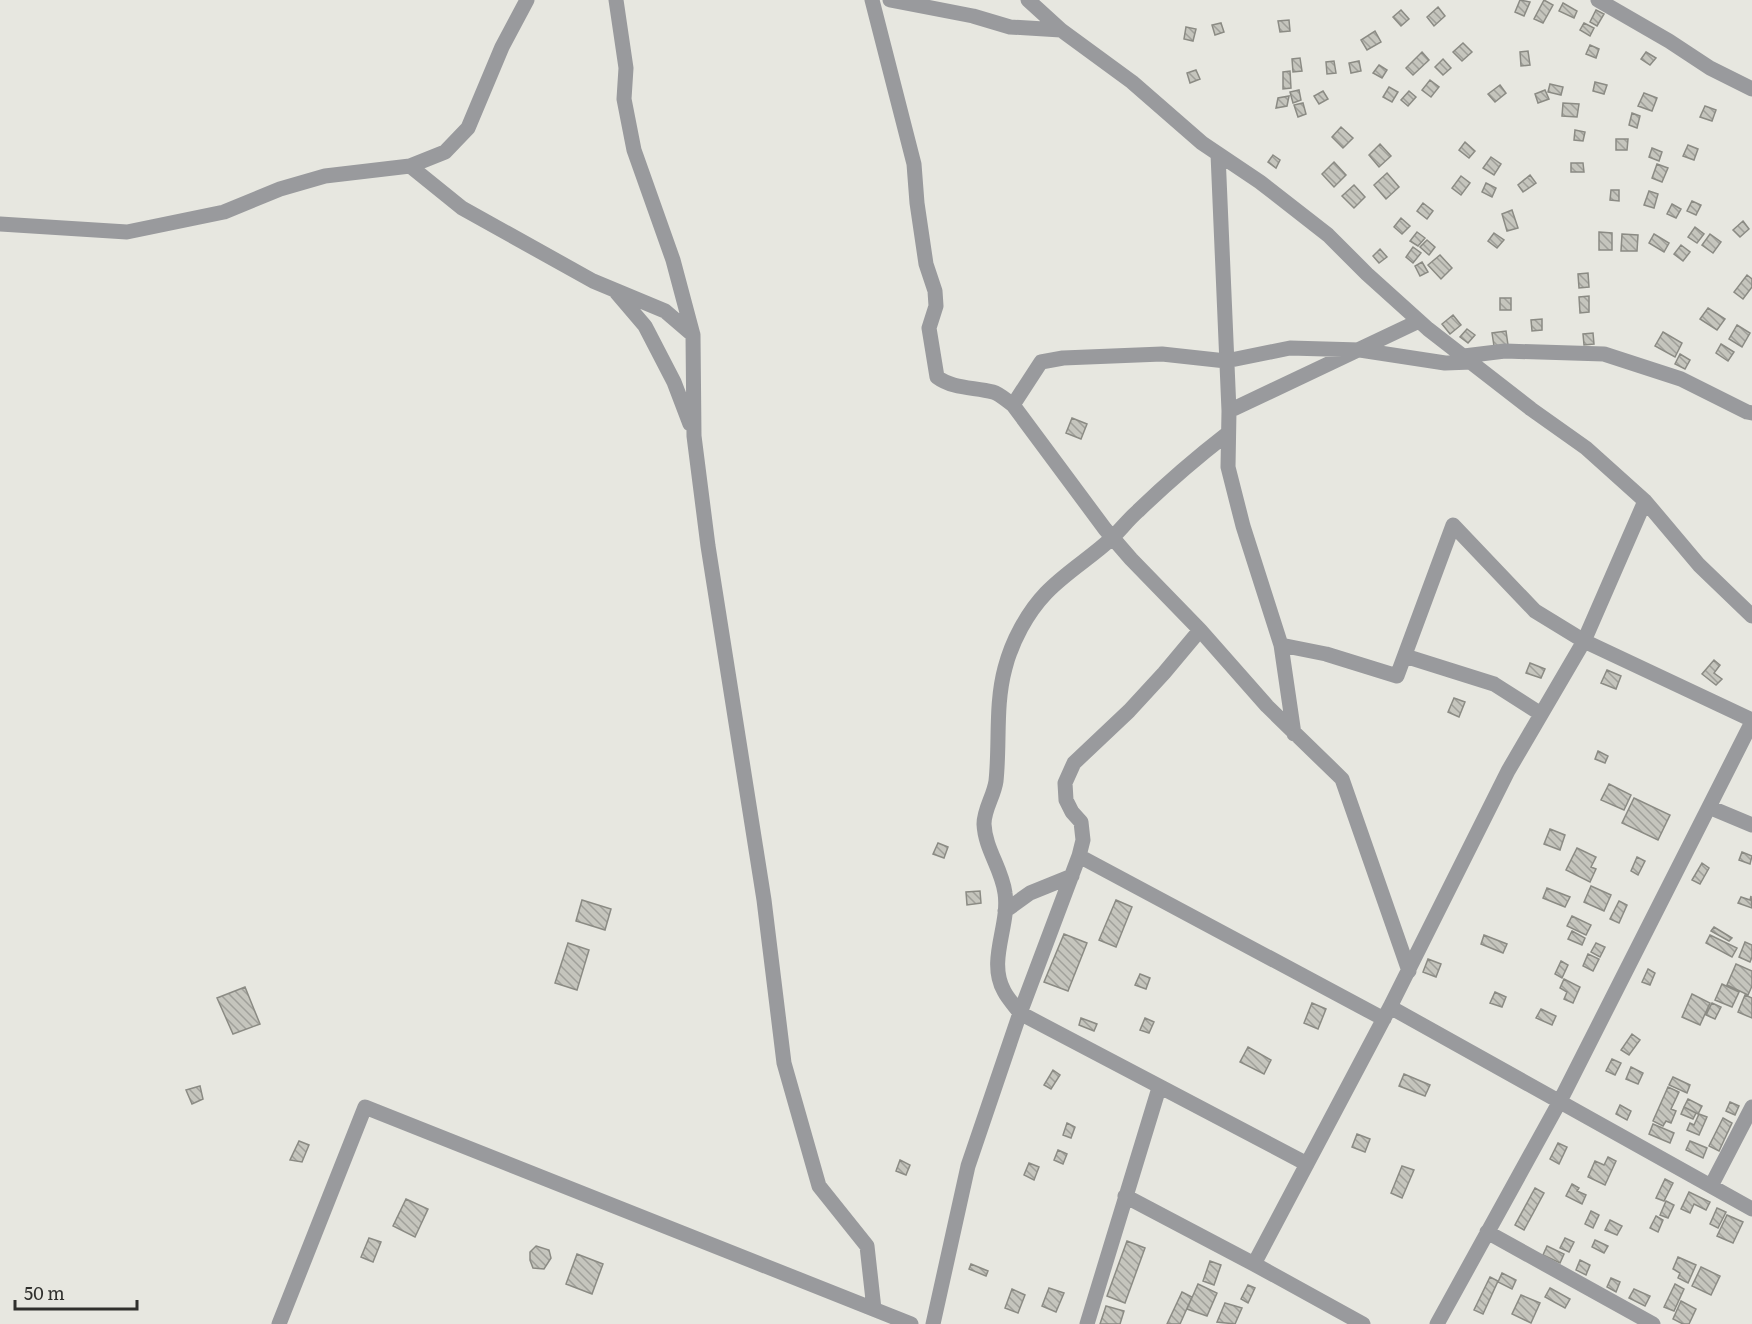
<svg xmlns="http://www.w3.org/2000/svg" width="1752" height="1324" font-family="Literata,serif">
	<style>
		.building { fill: url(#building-back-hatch); stroke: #8b8b84; stroke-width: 1.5 }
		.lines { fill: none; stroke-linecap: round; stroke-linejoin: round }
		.minor { stroke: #999a9d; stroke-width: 15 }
	</style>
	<defs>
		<pattern id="building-back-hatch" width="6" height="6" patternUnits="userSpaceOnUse" patternTransform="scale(1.5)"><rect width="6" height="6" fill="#c5c5bd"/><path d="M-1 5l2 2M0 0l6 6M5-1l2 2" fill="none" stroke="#a0a09a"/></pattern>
	</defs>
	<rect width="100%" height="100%" fill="#e7e7e0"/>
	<path class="building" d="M1520,0L1530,2L1524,16L1515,12Z
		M1544,0L1553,5L1543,23L1534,19Z
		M1563,3L1577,11L1574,18L1559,11Z
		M1438,7L1445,16L1434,26L1427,17Z
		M1401,10L1409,19L1401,26L1393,17Z
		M1596,10L1604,14L1597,26L1590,22Z
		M1289,20L1290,31L1280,32L1278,21Z
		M1221,23L1224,32L1215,35L1212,25Z
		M1584,23L1594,28L1590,36L1580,30Z
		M1186,27L1196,29L1193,41L1184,39Z
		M1375,31L1381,42L1367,50L1361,40Z
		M1463,43L1472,52L1462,61L1453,52Z
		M1590,45L1599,49L1596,58L1586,54Z
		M1528,51L1530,65L1521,66L1520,52Z
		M1422,52L1429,60L1413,75L1406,68Z
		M1646,52L1656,58L1650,65L1641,59Z
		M1300,58L1302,71L1293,72L1292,59Z
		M1443,59L1451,68L1443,75L1435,67Z
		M1334,61L1336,73L1327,74L1326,62Z
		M1359,61L1361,71L1351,73L1349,63Z
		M1379,65L1387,70L1382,78L1373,73Z
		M1196,70L1200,79L1190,83L1187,73Z
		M1290,71L1291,88L1283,89V72Z
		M1430,80L1439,87L1431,97L1422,90Z
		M1595,82L1607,85L1604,94L1593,91Z
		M1550,84L1563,87L1561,95L1548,92Z
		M1500,85L1506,93L1495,102L1488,94Z
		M1389,87L1398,92L1392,102L1383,97Z
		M1299,90L1301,100L1293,103L1290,92Z
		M1545,90L1549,99L1538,103L1535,94Z
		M1323,91L1328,99L1319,104L1314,96Z
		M1409,91L1416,97L1408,106L1401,100Z
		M1644,93L1657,98L1652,111L1638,106Z
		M1289,96L1287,106L1276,108L1278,98Z
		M1303,103L1306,114L1298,117L1294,105Z
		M1563,103L1579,104L1577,117L1562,116Z
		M1705,106L1716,110L1712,121L1700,117Z
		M1632,113L1640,116L1637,128L1629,125Z
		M1341,127L1353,138L1343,148L1332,137Z
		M1575,130L1585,132L1583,141L1574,140Z
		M1616,139H1628L1627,150H1616Z
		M1465,142L1475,151L1469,158L1459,150Z
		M1380,144L1391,156L1379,167L1369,155Z
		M1688,145L1698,149L1694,160L1683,156Z
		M1652,148L1662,152L1659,161L1649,157Z
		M1273,155L1280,160L1276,168L1268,162Z
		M1491,157L1501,164L1494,175L1483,168Z
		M1334,162L1346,175L1334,187L1322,174Z
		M1571,163H1583L1584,172H1571Z
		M1657,164L1668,168L1662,182L1652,178Z
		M1387,173L1399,187L1386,199L1374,185Z
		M1530,175L1536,183L1523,192L1518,185Z
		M1461,176L1470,183L1461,195L1452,188Z
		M1486,183L1496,188L1492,197L1482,192Z
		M1354,185L1365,197L1354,208L1342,196Z
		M1611,190H1619V201L1610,200Z
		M1649,191L1658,194L1654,208L1644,205Z
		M1692,201L1701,205L1696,215L1687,211Z
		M1423,203L1433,211L1427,219L1417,211Z
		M1672,204L1681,209L1676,218L1667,214Z
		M1512,210L1518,228L1507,231L1502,214Z
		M1401,218L1410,226L1402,234L1394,227Z
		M1743,221L1749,229L1740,237L1733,230Z
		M1695,227L1704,234L1697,243L1688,237Z
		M1417,232L1425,238L1418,246L1410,241Z
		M1599,232L1612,233V250H1599Z
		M1494,233L1504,240L1497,248L1488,241Z
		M1622,234L1638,235L1637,251H1621Z
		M1654,234L1669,243L1664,252L1649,243Z
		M1710,234L1721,242L1713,253L1702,245Z
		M1427,240L1435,247L1429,255L1420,247Z
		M1681,245L1690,252L1683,261L1674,254Z
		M1413,247L1421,253L1413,263L1406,257Z
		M1380,249L1387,257L1379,263L1373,256Z
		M1440,255L1452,268L1441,279L1428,265Z
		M1422,262L1428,272L1420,276L1415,266Z
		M1588,273L1589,287L1579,288L1578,274Z
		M1747,275L1752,279V287L1743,299L1734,292Z
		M1589,296V312L1580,313L1579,297Z
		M1500,298H1511V310H1500Z
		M1708,308L1725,319L1717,330L1700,319Z
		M1453,315L1461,325L1450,334L1442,324Z
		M1542,319V330L1532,331L1531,320Z
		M1737,325L1750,333L1742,347L1729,339Z
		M1467,329L1475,335L1468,343L1460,337Z
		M1506,331L1508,345L1494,346L1492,333Z
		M1663,332L1682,343L1675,357L1655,346Z
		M1593,333L1594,344L1584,345L1583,334Z
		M1721,344L1734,352L1728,361L1716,353Z
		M1680,354L1690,360L1685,369L1675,364Z
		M1072,418L1087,424L1081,439L1066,433Z
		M1714,660L1720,665L1714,673L1722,679L1716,685L1702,674Z
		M1530,663L1545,669L1541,678L1526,673Z
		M1607,670L1621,676L1616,689L1601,683Z
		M1454,698L1465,702L1459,717L1448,712Z
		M1598,751L1608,756L1605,763L1595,759Z
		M1609,784L1631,795L1624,810L1601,800Z
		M1634,798L1670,815L1658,840L1622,823Z
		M1550,829L1565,835L1560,850L1544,844Z
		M938,843L948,847L944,858L933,854Z
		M1577,848L1596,857L1591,867L1596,869L1590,882L1566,870Z
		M1742,852L1752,856L1750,864L1739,860Z
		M1637,857L1645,861L1638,875L1631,871Z
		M1702,863L1709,868L1700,884L1692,880Z
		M1591,886L1611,895L1604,911L1584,902Z
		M1547,888L1570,897L1565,907L1543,898Z
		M980,891L981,903L967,905L966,892Z
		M1751,896L1752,908L1738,903L1741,897L1750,900Z
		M582,900L611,909L605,930L576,921Z
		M1116,900L1132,907L1116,947L1099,940Z
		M1619,901L1627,905L1619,923L1610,919Z
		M1572,916L1591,925L1586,935L1567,926Z
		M1714,927L1732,938L1729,941L1711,931Z
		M1572,931L1585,938L1582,945L1568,939Z
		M1064,934L1087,943L1068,991L1044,982Z
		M1484,935L1507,944L1503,953L1481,944Z
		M1710,935L1737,948L1732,957L1706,943Z
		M1745,942L1752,945V957L1750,962L1739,957Z
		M568,943L589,950L577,990L555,983Z
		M1596,943L1605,947L1600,957L1591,952Z
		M1588,954L1599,959L1593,971L1583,966Z
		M1428,959L1441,964L1436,977L1423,972Z
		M1561,961L1568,965L1562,978L1555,974Z
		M1736,964L1752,971V986L1748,995L1727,985Z
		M1648,969L1655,973L1650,985L1642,982Z
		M1140,974L1150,978L1146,989L1135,985Z
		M1564,979L1580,987L1573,1003L1564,999L1567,992L1560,988Z
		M1722,984L1739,992L1732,1007L1715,1000Z
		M245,987L260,1024L233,1034L217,998Z
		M1495,992L1506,997L1502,1007L1490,1003Z
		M1692,994L1710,1003L1700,1025L1682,1017Z
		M1745,995L1752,998V1018L1738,1012Z
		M1312,1003L1326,1009L1318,1029L1304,1023Z
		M1712,1003L1721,1007L1715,1019L1706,1015Z
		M1541,1009L1556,1016L1552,1025L1536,1018Z
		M1081,1018L1097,1024L1094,1031L1079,1025Z
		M1145,1018L1154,1022L1149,1033L1140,1030Z
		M1632,1034L1640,1040L1629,1055L1621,1050Z
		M1248,1047L1271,1060L1264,1074L1240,1062Z
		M1612,1059L1621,1063L1615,1075L1606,1071Z
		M1631,1067L1643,1073L1638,1084L1626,1079Z
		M1053,1070L1060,1075L1051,1089L1044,1085Z
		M1404,1074L1430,1085L1425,1096L1399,1086Z
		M1673,1077L1690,1085L1687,1093L1669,1085Z
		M200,1086L203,1099L192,1104L186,1090Z
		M1668,1087L1679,1092L1671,1109L1676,1111L1671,1123L1666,1121L1663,1126L1653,1121Z
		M1688,1099L1702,1106L1698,1114L1684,1107Z
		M1730,1102L1739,1106L1735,1115L1726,1111Z
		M1620,1105L1631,1111L1627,1120L1616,1114Z
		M1684,1107L1696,1113L1693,1119L1681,1114Z
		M1699,1114L1707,1117L1699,1135L1687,1130L1690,1123L1694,1125Z
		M1723,1118L1732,1123L1719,1151L1709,1146Z
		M1067,1123L1075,1127L1071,1138L1063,1135Z
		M1653,1124L1674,1133L1670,1143L1649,1134Z
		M1357,1134L1370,1139L1365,1152L1352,1147Z
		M299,1141L309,1145L302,1162L290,1160Z
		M1690,1141L1707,1148L1703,1158L1686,1150Z
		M1558,1143L1567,1147L1559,1164L1550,1159Z
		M1058,1150L1067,1154L1063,1164L1054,1160Z
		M1608,1157L1616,1161L1605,1185L1588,1177L1595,1161L1604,1165Z
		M900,1160L910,1165L906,1175L896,1171Z
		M1029,1163L1039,1167L1034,1180L1024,1175Z
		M1402,1166L1414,1170L1402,1198L1391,1193Z
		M1665,1179L1673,1183L1664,1201L1656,1198Z
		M1572,1184L1579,1188L1577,1191L1586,1195L1582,1204L1566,1196Z
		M1535,1188L1544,1193L1524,1230L1515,1225Z
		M1689,1192L1710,1202L1706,1210L1694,1204L1690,1213L1681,1209Z
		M406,1199L428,1209L415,1237L393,1226Z
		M1666,1201L1674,1205L1668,1218L1660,1215Z
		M1717,1208L1726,1212L1718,1228L1710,1224Z
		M1591,1211L1599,1215L1593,1228L1585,1224Z
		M1727,1215L1743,1222L1733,1243L1717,1236Z
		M1656,1216L1663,1220L1658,1232L1650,1228Z
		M1610,1220L1622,1226L1617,1235L1605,1230Z
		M369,1238L381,1242L373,1262L361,1257Z
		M1565,1238L1574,1242L1569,1252L1560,1248Z
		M1595,1240L1608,1246L1604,1253L1592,1247Z
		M1127,1241L1145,1248L1125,1303L1107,1296Z
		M536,1246L549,1250L551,1258L544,1269L533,1268L530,1260V1252Z
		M1547,1246L1564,1254L1560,1263L1543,1255Z
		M577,1254L603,1264L592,1294L566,1284Z
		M1678,1257L1696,1265L1688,1283L1678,1278L1680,1273L1673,1269Z
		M1580,1260L1590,1265L1586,1275L1576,1270Z
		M1210,1261L1221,1265L1214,1285L1203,1281Z
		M971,1264L988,1271L986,1276L969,1269Z
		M1701,1267L1720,1276L1711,1295L1692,1286Z
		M1502,1273L1516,1280L1512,1289L1498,1282Z
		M1490,1277L1498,1281L1483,1314L1474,1310Z
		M1611,1278L1620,1282L1616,1292L1607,1287Z
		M1198,1284L1217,1293L1207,1316L1187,1309Z
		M1675,1284L1684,1289L1674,1311L1664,1307Z
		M1248,1285L1255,1288L1248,1303L1241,1299Z
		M1049,1288L1064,1293L1056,1312L1042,1306Z
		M1550,1288L1570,1299L1565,1308L1545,1297Z
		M1012,1289L1025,1295L1018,1313L1005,1308Z
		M1634,1289L1650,1296L1645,1306L1629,1298Z
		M1182,1292L1192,1297L1180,1324H1167Z
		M1521,1295L1540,1303L1531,1323L1512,1314Z
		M1681,1301L1696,1309L1689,1324H1683L1673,1319Z
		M1225,1303L1242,1308L1235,1324L1217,1322Z
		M1106,1306L1124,1311L1120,1324H1100Z"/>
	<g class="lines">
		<path class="minor" d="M616,0L626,68L624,99L634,150L673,260L693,335L694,436L708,546L764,900L784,1063L819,1186L867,1246L874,1309
			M872,0L914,164L917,203L926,264L935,291L936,306L929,328L937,377C953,389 974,387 993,392C1000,394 1007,401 1013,405L1105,529L1131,559L1200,630L1267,706L1342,779L1409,971
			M890,0L973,16L1010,27L1061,30
			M1028,0L1061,30L1132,82L1202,143L1260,182L1328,235L1367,274L1428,329L1531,409L1586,448L1645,501L1699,565L1752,616
			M1598,0L1669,41L1710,68L1752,89
			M1218,154L1229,411L1228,467L1243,526L1281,645L1294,734
			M410,166L462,208L593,281L665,311L693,335
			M0,224L127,232L224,212L280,189L325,176L410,166L445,152L468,128L502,47L527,0
			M616,292L645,326L674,382L690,424
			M1464,356L1505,351L1604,354L1681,379L1747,412L1752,413
			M1013,405L1041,362L1063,358L1162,354L1226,361L1290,348L1360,350L1445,363L1472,362
			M1229,411L1419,321
			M1227,434C1196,458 1166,484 1138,511C1129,519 1121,529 1113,537C1092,557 1066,572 1046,593C1027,613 1012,641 1005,668C995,705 1000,743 996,781C994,796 984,809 984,824C985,849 1002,869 1005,893C1010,926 987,960 1004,991C1008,999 1015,1006 1020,1013L1307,1164
			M1281,645L1326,654L1397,676L1453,525L1535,611L1584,641L1752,720
			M1405,656L1494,684L1541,714
			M1709,807L1752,825
			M1079,856L1384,1019
			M1005,911L1030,893L1072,876
			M1390,1007L1752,1209
			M1711,1186L1752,1107
			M1125,1196L1254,1264L1363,1324
			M1487,1232L1653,1324
			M1254,1264L1390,1007L1508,771L1584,641L1645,501
			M279,1324L365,1107L911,1324
			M933,1324L968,1166L1020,1013L1079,856L1083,840L1081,822L1072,812L1066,800L1065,783L1074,763L1129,711L1164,673L1200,630
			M1087,1324L1159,1088
			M1437,1324L1560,1101L1752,722"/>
	</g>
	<path d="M15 1300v9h122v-9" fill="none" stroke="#30302d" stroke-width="3"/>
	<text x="24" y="1300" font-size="18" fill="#30302d" stroke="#e7e7e0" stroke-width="4.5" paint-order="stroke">50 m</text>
</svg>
